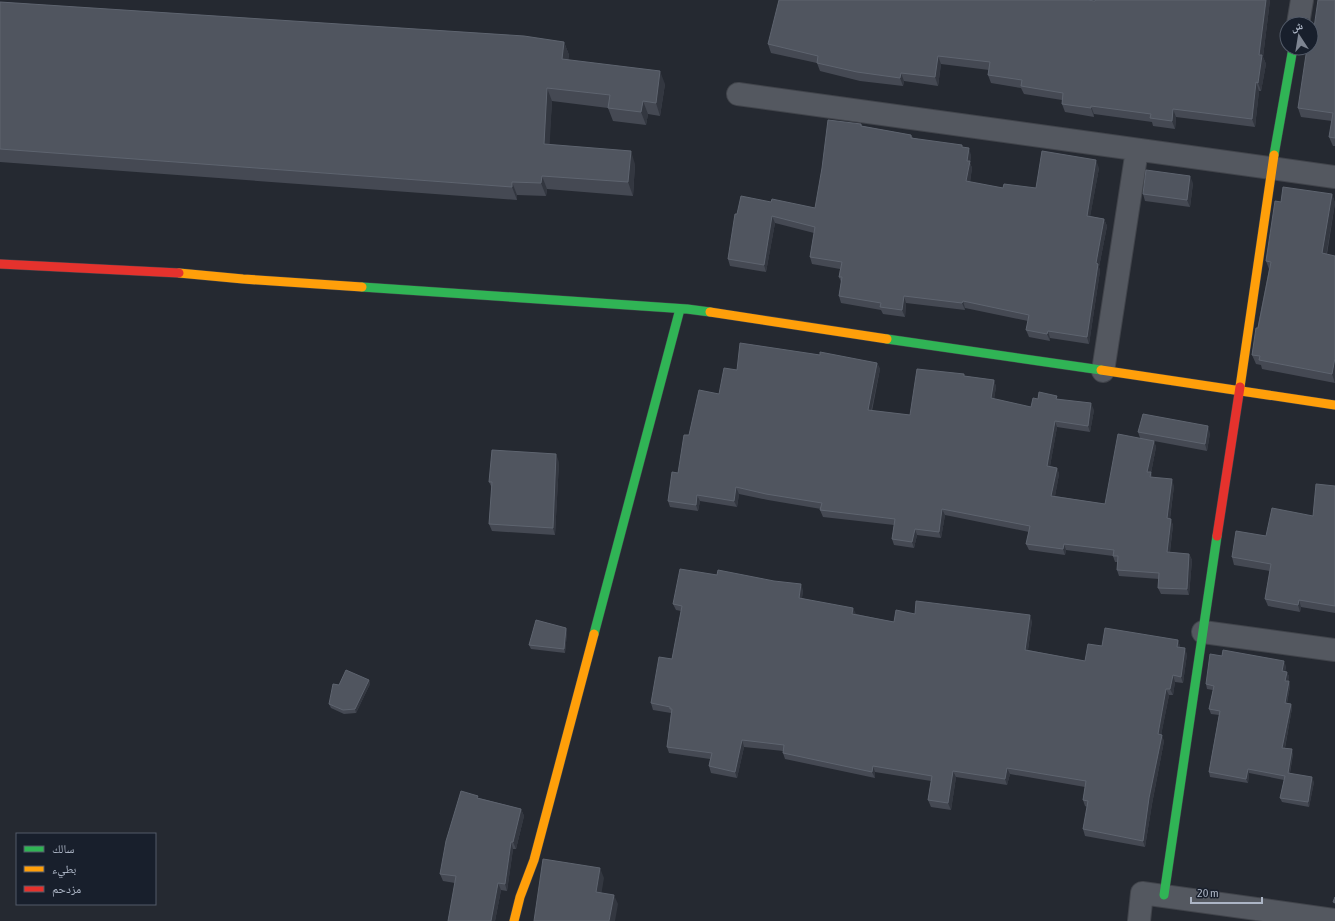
<svg xmlns="http://www.w3.org/2000/svg" width="1335" height="921" font-family="'Asap Condensed','Noto Naskh Arabic',sans-serif">
	<style>
		.lines { fill: none; stroke-linecap: round; stroke-linejoin: round }
		.street-casing { stroke: #41444b; stroke-width: 24 }
		.fast-casing { stroke: #41444b; stroke-width: 10 }
		.slow-casing { stroke: #41444b; stroke-width: 10 }
		.jam-casing { stroke: #41444b; stroke-width: 10 }
		.street { stroke: #545860; stroke-width: 22 }
		.fast { stroke: #30b455; stroke-width: 9 }
		.slow { stroke: #ff9f0a; stroke-width: 9 }
		.jam { stroke: #e5322d; stroke-width: 9 }
		.wall { fill: #454953 }
		.shaded-wall { fill: #333740 }
		.building { fill: #50555f; stroke: #5e646f }
	</style>
	<rect width="100%" height="100%" fill="#252931"/>
	<g class="lines">
		<defs>
			<path id="street" d="M1298,24L1302,0
				M738,94L1335,177
				M1103,371L1137,150
				M1203,632L1335,650
				M1139,921L1142,893L1335,920"/>
			<path id="fast" d="M1274,155L1293,48
				M362,287L687,309L710,312
				M887,339L1101,370
				M594,634L680,309
				M1164,895L1217,536"/>
			<path id="slow" d="M179,273L243,279L362,287
				M710,312L887,339
				M1101,370L1335,405
				M1240,387L1274,155
				M514,921L520,897L534,860L594,634"/>
			<path id="jam" d="M0,264L179,273
				M1217,536L1240,387"/>
		</defs>
		<use href="#street" class="street-casing"/>
		<use href="#fast" class="fast-casing"/>
		<use href="#slow" class="slow-casing"/>
		<use href="#jam" class="jam-casing"/>
		<use href="#street" class="street"/>
		<use href="#fast" class="fast"/>
		<use href="#slow" class="slow"/>
		<use href="#jam" class="jam"/>
	</g>
	<path class="wall" d="M1095,0H1270L1263,57L1266,64L1261,91H1259L1255,127L1176,117L1175,129L1153,126L1152,122L1094,114V117L1065,112L1062,104V100L1024,94L1021,88L991,83L988,75L989,70L941,64L938,86L904,81L903,86L860,81L820,71L817,63L771,53L768,44L1095,1Z
		M1335,0V146H1333L1329,137L1332,121L1301,117L1298,108L1313,35Z
		M0,2L564,42L569,55L568,60L665,84L660,116L648,114L646,125L613,121L608,108L552,101L549,145L635,164L633,196L547,189L546,196L517,195V200L0,162Z
		M861,124L862,126L911,135L913,138L963,147L971,155L970,163L972,168L970,182L1003,188H1036L1099,168L1090,216L1104,219L1107,226L1099,267L1100,271L1089,344L1050,338V341L1029,337L1026,330L1028,321L965,308V310L906,303L905,317L883,314L881,310L841,303L839,296L841,282L839,277L840,269L812,264L810,257L814,233L775,223L766,272L730,266L728,259L737,214L771,202L815,208Z
		M1193,183L1190,207L1145,201L1143,194Z
		M1332,194L1335,203L1327,254L1335,383L1262,369L1261,365L1256,364L1252,355L1269,269L1266,261L1281,202Z
		M877,363L880,369L872,411L910,415L964,374V376L994,380L996,387L994,399L1031,407L1038,399H1058L1094,410L1090,432L1057,427L1050,466L1057,468L1059,474L1055,496L1105,504L1140,438L1138,432L1210,433L1207,451L1154,441L1156,447L1151,473L1152,477L1174,486L1170,519L1173,525L1170,552L1189,554L1192,560L1189,595L1161,594L1158,588L1159,579L1119,576L1117,570L1118,562H1115L1113,556L1066,550L1065,555L1029,550L1026,544L1029,532L945,515L941,538L917,535L914,548L894,545L892,539L894,525L823,517L820,510L821,509L768,500L739,494L737,507L700,501L698,511L670,507L668,501L678,473L689,435L737,370Z
		M559,462L555,535L492,531L489,524L492,488L489,482Z
		M1335,486V613L1301,607L1300,612L1268,606L1265,599L1270,571L1234,565L1232,557L1266,536L1313,516Z
		M717,575L803,590L802,598L856,614L894,622L915,614L1032,621L1028,650L1085,661L1102,646L1178,640L1180,647L1187,654L1183,683L1175,682L1173,695H1169L1161,735L1164,741L1152,804L1145,847L1085,836L1083,829L1087,807L1085,806L1083,800L1085,787L1010,774L1007,785L956,777L951,810L931,807L928,800L931,781L875,772V778L785,759L783,753V751L744,747L737,778L711,773L709,766L710,759L669,753L667,747L671,713L653,710L651,703L672,659L681,611L676,610L673,604Z
		M566,628L567,632L565,653L531,649L529,645Z
		M1286,666L1285,672L1289,676L1288,681H1289L1290,686L1287,703L1291,704L1292,708L1285,748L1293,754L1290,773L1314,782L1309,807L1282,802L1280,798L1284,780L1249,773L1248,783L1210,777L1209,772L1219,715L1211,714L1209,709L1213,690L1207,689L1206,684Z
		M369,680L370,684L356,713L344,714L331,708L329,704L339,685Z
		M479,798L521,809L524,816L516,849H513L507,891L501,890L495,921H448L455,883L443,881L440,874Z"/>
	<path class="shaded-wall" d="M1266,0H1270L1263,57L1266,64L1261,91L1258,83L1259,55Z
		M564,42L569,55L566,72L562,59Z
		M938,56L941,64L938,86L935,77Z
		M660,71L665,84L660,116L656,103Z
		M901,73L904,81L903,86L900,78Z
		M1256,82L1259,91L1255,127L1252,119Z
		M547,88L552,101L549,157L544,144Z
		M643,101L648,114L646,125L641,112Z
		M1091,106L1094,114V117L1091,108Z
		M1173,109L1176,117L1175,129L1172,121Z
		M969,148L971,155L970,163L972,168L969,188L966,181L967,161Z
		M631,151L635,164L633,196L628,182Z
		M1096,160L1099,168L1089,223L1087,216Z
		M542,176L547,189L546,196L541,183Z
		M1190,176L1193,183L1190,207L1187,200Z
		M512,182L517,195V200L512,187Z
		M1332,194L1335,203L1325,262L1322,253Z
		M772,216L775,223L766,272L764,265Z
		M1104,219L1107,226L1099,267L1100,271L1089,344L1087,337L1096,263Z
		M904,296L906,303L905,317L902,310Z
		M963,301L965,308V310L962,303Z
		M1048,331L1050,338V341L1047,334Z
		M1335,358V383L1332,374Z
		M877,363L880,369L870,416L868,410Z
		M994,380L996,387L993,405L991,398Z
		M1091,403L1094,410L1090,432L1088,426Z
		M1055,421L1057,427L1049,472L1047,466Z
		M1208,426L1210,433L1207,451L1205,444Z
		M1154,441L1156,447L1151,473L1153,478V483L1147,472Z
		M556,454L559,462L555,535L553,528Z
		M1057,468L1059,474L1054,502L1051,496Z
		M1172,479L1174,486L1169,525L1167,518Z
		M736,487L739,494L737,507L734,501Z
		M697,495L700,501L698,511L696,505Z
		M942,509L945,515L941,538L939,532Z
		M1171,519L1173,525L1169,558L1167,552Z
		M915,529L917,535L914,548L912,542Z
		M1064,544L1066,550L1065,555L1063,549Z
		M1189,554L1192,560L1189,595L1187,589Z
		M801,584L803,590L801,604L799,598Z
		M1299,600L1301,607L1300,612L1298,605Z
		M853,608L856,614L855,620L852,614Z
		M1030,615L1032,621L1027,656L1025,650Z
		M566,628L567,632L565,653L564,649Z
		M1178,640L1180,646L1179,653L1177,647Z
		M1185,648L1187,654L1183,683L1181,677Z
		M1284,661L1286,666L1284,676L1282,671Z
		M1287,672L1289,676L1287,685L1285,681Z
		M1173,675L1175,682L1173,695L1170,689Z
		M369,680L370,684L356,713L355,709Z
		M1289,681L1290,686L1286,707L1285,703Z
		M1166,689L1169,695L1160,741L1158,734Z
		M1291,704L1292,708L1284,752L1282,748Z
		M1162,735L1164,741L1152,804L1145,847L1143,841L1149,798Z
		M742,740L744,747L737,778L735,772Z
		M1292,749L1293,754L1289,777L1288,773Z
		M873,766L875,772V778L872,772Z
		M1007,768L1010,774L1007,785L1005,779Z
		M1248,769L1249,773L1248,783L1246,779Z
		M953,771L956,777L951,810L948,803Z
		M1312,777L1314,782L1309,807L1308,802Z
		M521,809L524,816L516,849L513,842Z
		M511,842L513,849L507,891L505,884Z
		M600,868L604,878L600,902L596,892Z
		M498,883L501,890L495,921H491Z
		M614,895L618,904L615,921H609Z"/>
	<path class="building" d="M779,0H1087L1095,1V0H1266L1259,55H1262L1258,83L1256,82L1252,119L1173,109L1172,121L1150,118L1151,114L1091,106V108L1062,104L1063,93L1021,86L1022,80L988,75L990,62L938,56L935,77L901,73L900,78L857,72L817,63L818,56L768,44Z
		M1318,0H1335V138L1329,137L1333,113L1298,108L1307,48H1311V34L1313,35Z
		M0,2L524,36L564,42L562,59L660,71L656,103L643,101L641,112L608,108L610,95L547,88L544,144L631,151L628,182L542,176L541,183L512,182V187L0,149Z
		M828,120L861,124V126L911,135V138L962,145V147L969,148L967,161H970L966,181L1003,188L1004,184L1036,188L1042,151L1096,160L1087,216L1104,219L1096,263L1098,264L1087,337L1048,331L1047,334L1026,330L1029,315L963,301L962,303L904,296L902,310L880,307L881,303L839,296L842,277H839L842,262L810,257L815,227L772,216L764,265L728,259L735,214H737L741,196L771,202L772,199L815,208L822,168Z
		M1146,170L1190,176L1187,200L1143,194Z
		M1283,187L1332,194L1322,253L1335,256V358L1332,374L1259,360L1260,356L1252,355L1256,328H1258L1271,262L1266,261L1275,201L1281,202Z
		M740,343L820,355V352L877,363L868,410L910,415L917,369L964,374V376L994,380L991,398L1031,407L1033,398L1038,399L1039,392L1057,396L1056,399L1091,403L1088,426L1055,421L1047,466L1057,468L1051,496L1105,504L1118,434L1154,441L1147,472H1151L1150,477L1172,479L1167,518L1171,519L1167,552L1189,554L1187,589L1158,588L1159,573L1117,570L1118,556H1113L1114,550L1064,544L1063,549L1026,544L1030,526L942,509L939,532L915,529L912,542L892,539L895,519L820,510L822,503L766,494L736,487L734,501L697,495L696,505L668,501L672,472L678,473L684,435H689L699,390L719,394L724,368L737,370Z
		M1143,414L1208,426L1205,444L1138,432Z
		M492,450L556,454L553,528L489,524L492,482H489Z
		M1316,484L1335,486V606L1299,600L1298,605L1265,599L1271,564L1232,557L1236,531L1266,536L1272,508L1313,516Z
		M680,569L717,575L718,570L774,581L801,584L799,598L853,608L852,614L894,622L896,610L915,614L916,601L1030,615L1025,650L1085,661L1088,644L1102,646L1105,628L1178,640L1177,647L1185,648L1181,677L1173,675L1170,689H1166L1158,734L1162,735L1149,798L1143,841L1083,829L1088,801L1083,800L1086,781L1007,768L1005,779L953,771L948,803L928,800L932,776L873,766L872,772L783,753L784,745L742,740L735,772L709,766L712,753L667,747L672,709H670V707L651,703L659,657L672,659L682,606L673,604Z
		M536,620L566,628L564,649L529,645Z
		M1223,650L1284,661L1282,671L1287,672L1285,681H1289L1285,703L1291,704L1282,748L1292,749L1288,773L1312,777L1308,802L1280,798L1285,776L1248,769L1246,779L1209,772L1220,711L1209,709L1214,686L1206,684L1210,654L1222,656Z
		M346,670L369,680L355,709L343,710L329,704L333,684L339,685Z
		M461,791L478,796L477,798L521,809L513,842H511L505,884L498,883L491,921H448L456,876L440,874L446,841Z
		M543,859L600,868L596,892L614,895L609,921H534Z
		M1335,897V903L1333,902Z"/>
	<rect x="16" y="833" width="140" height="72" fill="#181f2c" stroke="#535b69"/>
	<rect x="24" y="846" width="20" height="6" fill="#30b455" stroke="#535b69"/>
	<text x="52" y="853" font-size="12" fill="#acb5c5">سالك</text>
	<rect x="24" y="866" width="20" height="6" fill="#ff9f0a" stroke="#535b69"/>
	<text x="52" y="873" font-size="12" fill="#acb5c5">بطيء</text>
	<rect x="24" y="886" width="20" height="6" fill="#e5322d" stroke="#535b69"/>
	<text x="52" y="893" font-size="12" fill="#acb5c5">مزدحم</text>
	<g transform="translate(1299 36) rotate(348)"><circle r="19" fill="#181f2c" stroke="#535b69"/>
	<path d="M0-3L7 15L0 10L-7 15Z" fill="#7d8491"/>
	<text y="-6" font-size="11" font-weight="bold" text-anchor="middle" fill="#acb5c5">ش</text>
	</g>
	<path d="M1191 897v6h71v-6" fill="none" stroke="#acb5c5" stroke-width="2"/>
	<text x="1197" y="897" font-size="12" fill="#acb5c5" stroke="#181f2c" stroke-width="3" paint-order="stroke">20 m</text>
</svg>
